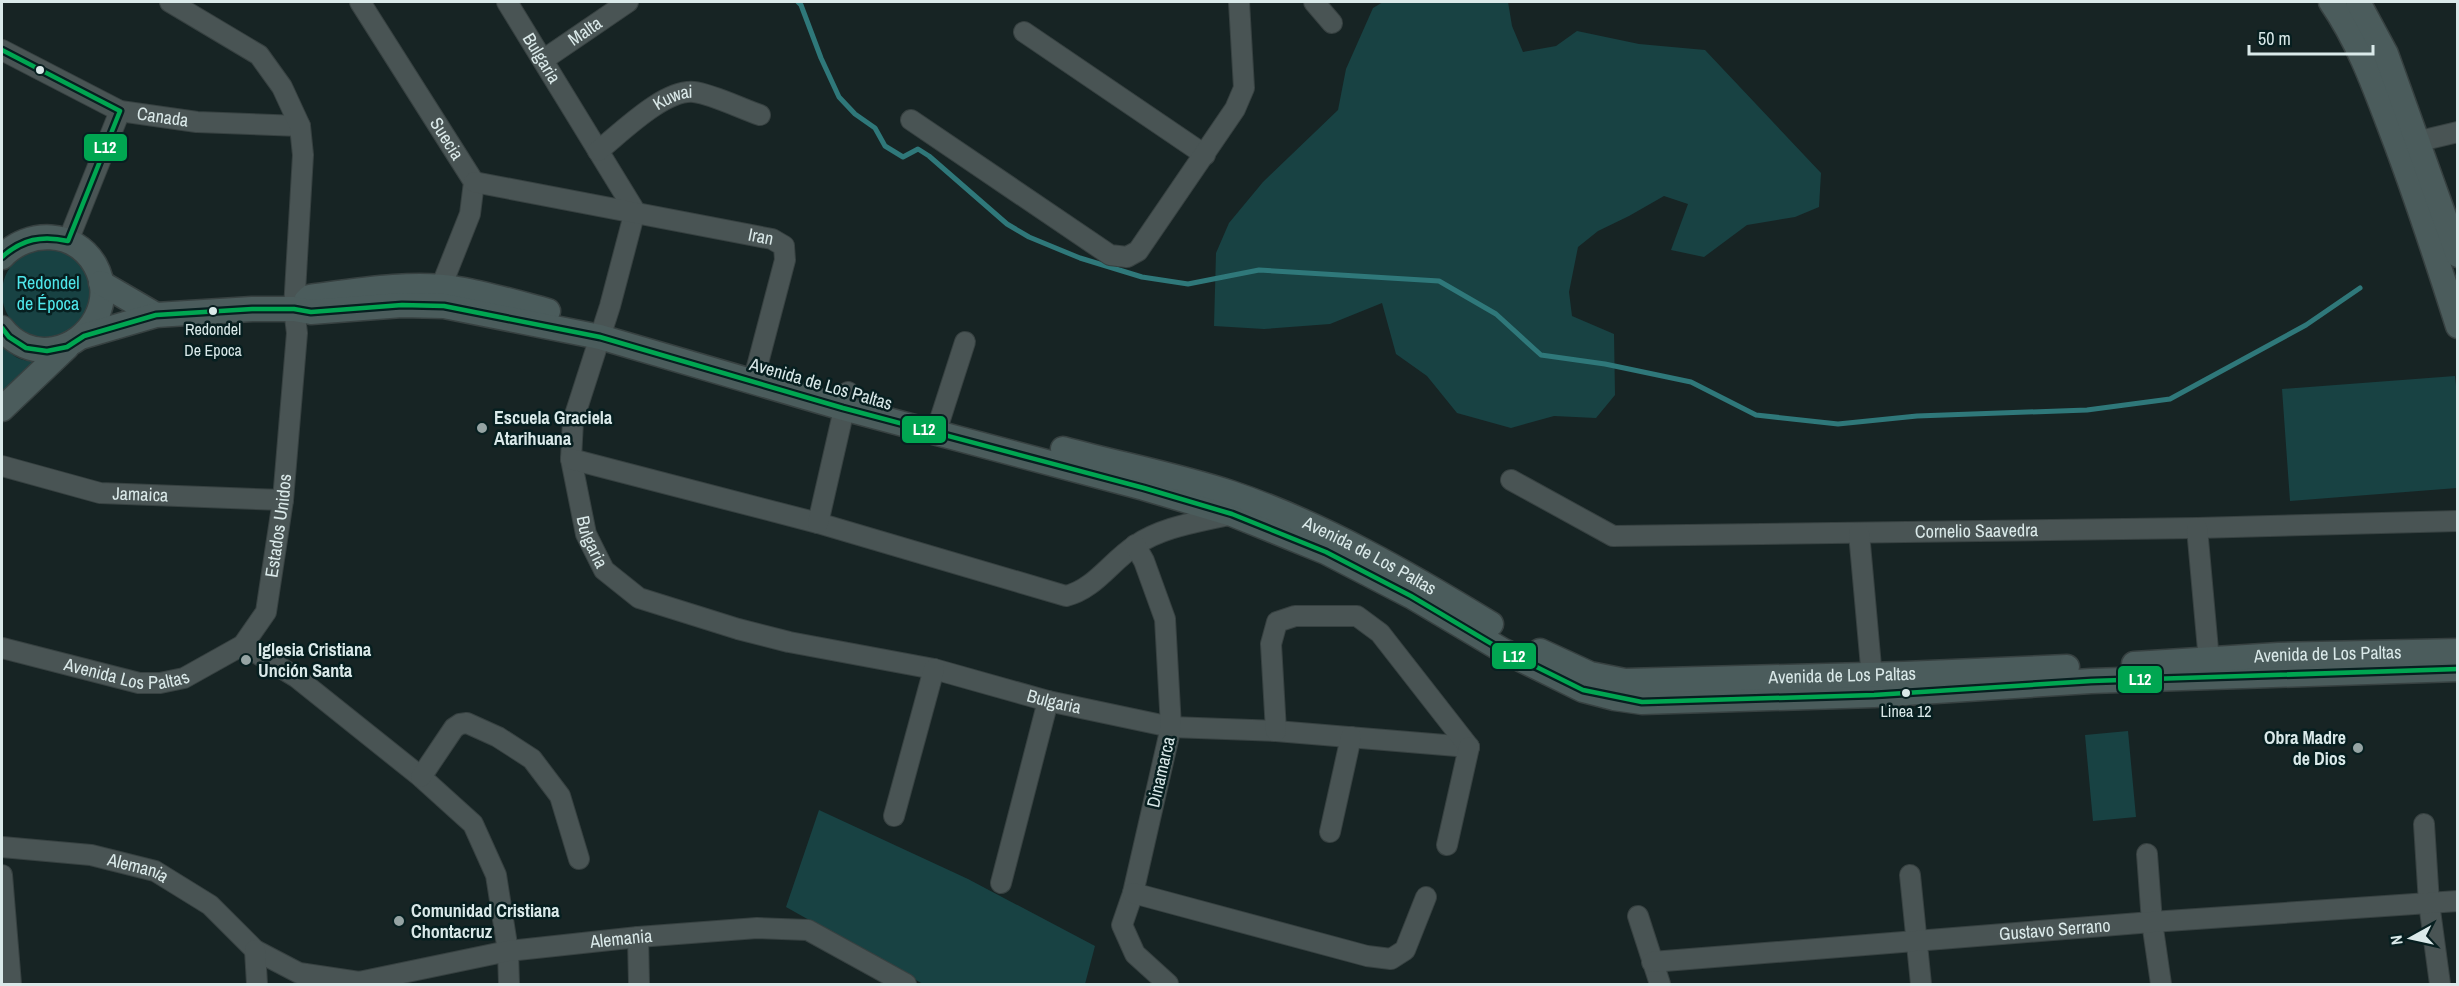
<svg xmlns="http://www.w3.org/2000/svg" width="2459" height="986" font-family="'Archivo Narrow',sans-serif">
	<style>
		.green { fill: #184243 }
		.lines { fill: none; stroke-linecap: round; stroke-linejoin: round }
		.stream { stroke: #2f787a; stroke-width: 5 }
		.minor-casing { stroke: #374141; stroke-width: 22 }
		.major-casing { stroke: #374141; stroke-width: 27 }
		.minor { stroke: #495454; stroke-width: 20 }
		.major { stroke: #4b5c5c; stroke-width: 24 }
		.bus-1-casing { stroke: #071f20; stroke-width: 9 }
		.bus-1 { stroke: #00a651; stroke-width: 4.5 }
		.bus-dot { fill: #dae9e9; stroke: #071f20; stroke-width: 2 }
		.poi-dot { fill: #96a4a4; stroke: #071f20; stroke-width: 2 }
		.labels { text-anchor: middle; stroke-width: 5; stroke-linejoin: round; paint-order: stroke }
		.bus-label { font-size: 16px; fill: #dae9e9; stroke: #071f20 }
		.street-label { font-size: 18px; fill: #dae9e9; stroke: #071f20 }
		.park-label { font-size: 18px; fill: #4fe7eb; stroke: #071f20 }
		.poi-label { font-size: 18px; font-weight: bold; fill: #dae9e9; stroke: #071f20; text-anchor: start }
		.line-badge { stroke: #071f20; stroke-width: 2 }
		.badge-label { font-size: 16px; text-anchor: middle; font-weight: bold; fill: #fff }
	</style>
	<rect width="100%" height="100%" fill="#172424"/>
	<path class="green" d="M1383,2H1508L1512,26L1523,52L1556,46L1577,31L1639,44L1705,50L1821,173L1819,207L1795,217L1747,225L1704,257L1671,250L1688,204L1664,196L1629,216L1598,231L1578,247L1569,292L1572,316L1614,334L1615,395L1596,418L1554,416L1511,428L1457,413L1427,376L1396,354L1382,303L1330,324L1264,329L1214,326L1216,253L1229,223L1263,182L1338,110L1346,69L1373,8Z
		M2 293a45 45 0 1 1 90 0a45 45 0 1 1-90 0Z
		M2,343C15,360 21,361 42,362L2,396Z
		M2455,376L2458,405L2457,488L2290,501L2282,389Z
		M2128,731L2136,817L2093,821L2085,735Z
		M819,810L968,879L1095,946L1085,984H923L786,907Z"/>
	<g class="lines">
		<path class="stream" d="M798,2L801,5L821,58L839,97L855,114L875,128L885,146L903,157L918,149L929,156L1007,224L1029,237L1080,258L1142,277L1188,284L1259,270L1439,281L1496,314L1541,355L1605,364L1691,382L1756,415L1838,424L1917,416L2087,410L2170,399L2306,325L2360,288"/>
		<defs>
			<g id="minor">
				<path id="s1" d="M360,2L474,182L470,214L441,287"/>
				<path id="s2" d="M507,2L635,211L610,306L573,421L571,459L586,534L604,570L639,598L738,629L789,642L934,669L1048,701L1171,727L1276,731L1469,747"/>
				<path d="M1314,2L1332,23"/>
				<path d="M1024,32L1205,155"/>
				<path id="s3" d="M2,50L120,111L197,122L300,126"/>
				<path id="s4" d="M543,60L628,2"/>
				<path d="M911,120L1110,255L1127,257L1138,251L1235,109L1244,88L1239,2"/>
				<path d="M2403,145L2458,132"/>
				<path id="s5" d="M598,151C621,133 664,89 694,92C712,94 742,109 760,115"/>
				<path id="s6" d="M474,182L772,239L784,246L785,260L753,382"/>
				<path d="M68,241L120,111"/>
				<path d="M936,432L965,342"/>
				<path d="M571,459L818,523L1066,596C1095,589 1111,561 1136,545C1164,526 1200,522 1232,514L1233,512"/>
				<path id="s7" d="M2,466L100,493L283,500"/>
				<path id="s8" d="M1511,480L1613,536L2197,528L2458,521"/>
				<path d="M818,523L848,392"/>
				<path d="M2197,528L2210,672"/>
				<path d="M1859,533L1873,689"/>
				<path d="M1135,545L1144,561L1165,619L1171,727L1133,893L1122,925L1135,954L1168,984"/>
				<path d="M243,645L296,677L421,777L473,824L496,875L508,951L509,984"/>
				<path id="s9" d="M2,648L139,683H160L184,678L243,645L266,612L283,500L297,333L294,309L303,155L300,126L282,87L259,55L170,2"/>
				<path d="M1276,731L1271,644L1277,622L1295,616H1357L1380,633L1469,747"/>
				<path d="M421,777L454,728L460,724L467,723L498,737L532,759L560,796L579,859"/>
				<path d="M894,816L934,669"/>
				<path d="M2424,824L2429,903L2440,984"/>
				<path d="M1330,832L1351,737"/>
				<path d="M1447,845L1469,747"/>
				<path id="s10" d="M2,847L91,855L155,871L210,905L255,950L299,973L359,982L508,951L638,937L757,928L808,930L906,984"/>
				<path d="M2147,854L2152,922L2161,984"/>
				<path d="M2,875L11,984"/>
				<path d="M1910,875L1921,984"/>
				<path d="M1001,883L1048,701"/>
				<path d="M1133,893L1367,956L1391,959L1405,950L1426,897"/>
				<path d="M1638,916L1660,984"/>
				<path d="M638,937L639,984"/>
				<path d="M255,950L257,984"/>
				<path id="s11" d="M1652,962L2152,922L2458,901"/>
			</g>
			<g id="major">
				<path d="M2331,2C2358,41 2374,85 2391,130C2416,195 2437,260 2458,326"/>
				<path d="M2358,2L2386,54L2458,255"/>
				<path d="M2,257C28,229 75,230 95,265C115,301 91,342 54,349C34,353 14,344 2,328"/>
				<path d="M101,283L156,315"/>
				<path d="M306,301L310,297C355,291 413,281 458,289C488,294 518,303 548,311"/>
				<path d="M84,336L156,315L252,309H294L311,312L402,305L444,306L600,337L843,408L1144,488L1232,514L1326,552L1411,596L1502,650L1583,690L1614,698L1642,702L1874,695L2091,681L2458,669"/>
				<path d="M2,409L67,347"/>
				<path id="s12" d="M1063,449C1118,464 1176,475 1231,493C1323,524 1409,574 1491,624"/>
				<path id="s13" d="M1540,651L1590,674L1625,681L1904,674L2067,667"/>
				<path id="s14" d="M2134,664L2279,655L2458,651"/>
			</g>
		</defs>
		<use href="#minor" class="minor-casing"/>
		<use href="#major" class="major-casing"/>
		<use href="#minor" class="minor"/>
		<use href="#major" class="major"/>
		<defs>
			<path id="bus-1" d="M2,50L120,111L68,241C42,235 22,239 2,257
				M2,328L9,337L26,348L47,351L67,347L84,336L156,315L252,309H294L311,312L402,305L444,306L600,337L843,408L1144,488L1232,514L1326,552L1411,596L1502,650L1583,690L1642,702L1874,695L2091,681L2458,669"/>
		</defs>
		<use href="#bus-1" class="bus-1-casing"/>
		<use href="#bus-1" class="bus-1"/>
	</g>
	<g class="bus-dot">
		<circle cx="40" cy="70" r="5"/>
		<circle cx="213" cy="311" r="5"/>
		<circle cx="1906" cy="693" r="5"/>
	</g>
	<g class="poi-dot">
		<circle cx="482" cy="428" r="6"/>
		<circle cx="246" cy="660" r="6"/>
		<circle cx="2358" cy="748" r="6"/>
		<circle cx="399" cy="921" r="6"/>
	</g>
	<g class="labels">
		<g class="bus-label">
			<text x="213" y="335">Redondel<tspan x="213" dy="21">De Epoca</tspan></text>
			<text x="1906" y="717">Linea 12</text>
		</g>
		<g class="street-label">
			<text dy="6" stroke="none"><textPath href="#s4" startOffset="51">Malta</textPath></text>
			<text dy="6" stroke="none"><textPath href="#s2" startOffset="66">Bulgaria</textPath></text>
			<text dy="6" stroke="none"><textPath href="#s5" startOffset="93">Kuwai</textPath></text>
			<text dy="6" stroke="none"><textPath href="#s3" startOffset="176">Canada</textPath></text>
			<text dy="6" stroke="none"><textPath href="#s1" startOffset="162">Suecia</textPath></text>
			<text dy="6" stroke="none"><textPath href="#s6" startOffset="292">Iran</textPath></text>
			<text transform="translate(821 384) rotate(16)" y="6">Avenida de Los Paltas</text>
			<text dy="6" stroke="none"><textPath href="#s7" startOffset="142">Jamaica</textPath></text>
			<text dy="6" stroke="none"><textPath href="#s9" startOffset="382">Estados Unidos</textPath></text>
			<text dy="6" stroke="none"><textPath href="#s8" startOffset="480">Cornelio Saavedra</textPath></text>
			<text dy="6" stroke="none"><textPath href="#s2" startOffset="588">Bulgaria</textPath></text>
			<text dy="6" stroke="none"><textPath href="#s12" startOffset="326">Avenida de Los Paltas</textPath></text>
			<text dy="6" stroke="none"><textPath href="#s14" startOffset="194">Avenida de Los Paltas</textPath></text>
			<text dy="6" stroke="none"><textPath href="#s9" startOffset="128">Avenida Los Paltas</textPath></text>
			<text dy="6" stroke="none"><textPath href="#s13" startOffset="308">Avenida de Los Paltas</textPath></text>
			<text dy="6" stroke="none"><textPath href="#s2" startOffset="1092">Bulgaria</textPath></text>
			<text transform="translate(1161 772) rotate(-77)" y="6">Dinamarca</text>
			<text dy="6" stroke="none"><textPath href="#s10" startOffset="138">Alemania</textPath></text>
			<text dy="6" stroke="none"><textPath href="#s11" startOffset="404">Gustavo Serrano</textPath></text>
			<text dy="6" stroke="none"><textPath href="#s10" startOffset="660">Alemania</textPath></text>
		</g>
		<g class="park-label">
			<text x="48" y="289">Redondel<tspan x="48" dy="21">de Época</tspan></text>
		</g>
		<g class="poi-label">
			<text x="494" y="424">Escuela Graciela<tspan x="494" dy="21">Atarihuana</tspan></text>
			<text x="258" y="656">Iglesia Cristiana<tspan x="258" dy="21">Unción Santa</tspan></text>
			<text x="2346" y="744" text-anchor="end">Obra Madre<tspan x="2346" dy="21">de Dios</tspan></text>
			<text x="411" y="917">Comunidad Cristiana<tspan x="411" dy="21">Chontacruz</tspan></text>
		</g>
	</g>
	<g class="line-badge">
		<rect x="83" y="133" width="45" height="29" rx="6" fill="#00a651"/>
		<rect x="901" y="415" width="46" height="29" rx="6" fill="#00a651"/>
		<rect x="1491" y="642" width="46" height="28" rx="6" fill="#00a651"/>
		<rect x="2117" y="665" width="46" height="29" rx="6" fill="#00a651"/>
	</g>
	<g class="badge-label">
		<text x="105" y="153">L12</text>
		<text x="924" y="435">L12</text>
		<text x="1514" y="662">L12</text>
		<text x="2140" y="685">L12</text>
	</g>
	<rect width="2459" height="986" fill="none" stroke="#dae9e9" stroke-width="6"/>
	<g transform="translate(2411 938) rotate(262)" stroke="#071f20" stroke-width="4.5" paint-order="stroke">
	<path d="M0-4.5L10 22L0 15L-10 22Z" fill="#dae9e9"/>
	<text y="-9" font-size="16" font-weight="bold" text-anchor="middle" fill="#dae9e9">N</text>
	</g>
	<path d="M2249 45v9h124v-9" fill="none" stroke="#dae9e9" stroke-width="3"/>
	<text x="2258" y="45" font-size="18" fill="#dae9e9" stroke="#071f20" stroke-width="4.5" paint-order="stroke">50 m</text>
</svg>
